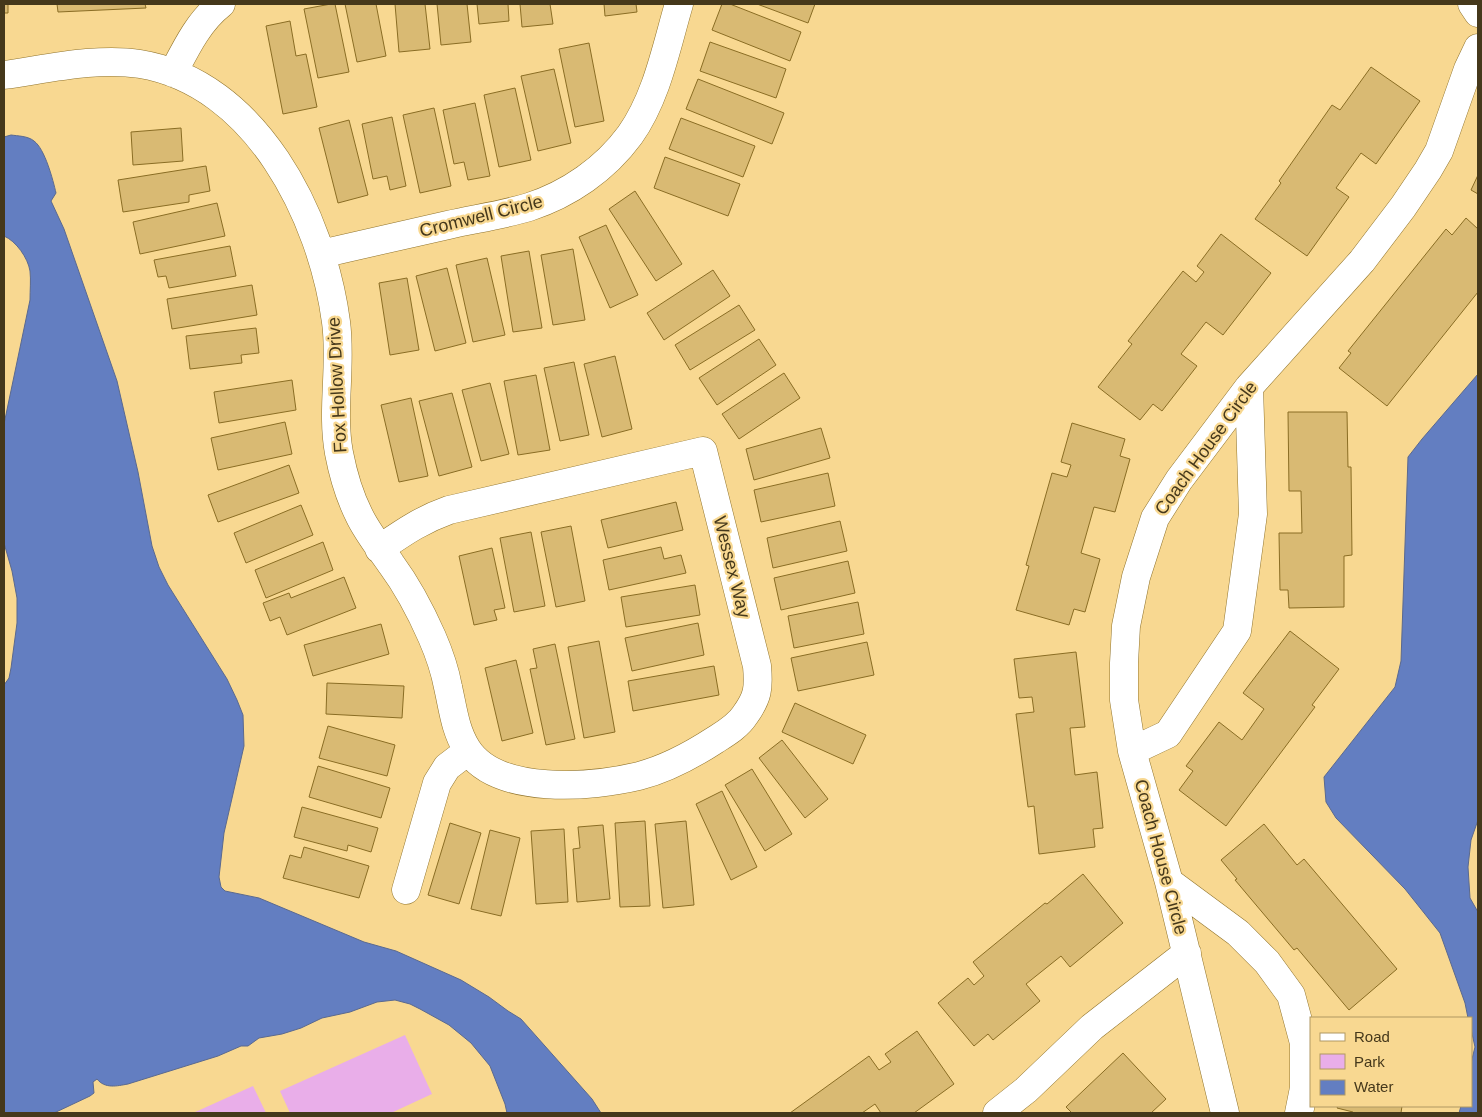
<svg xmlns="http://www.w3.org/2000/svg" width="1482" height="1117" font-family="Arial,sans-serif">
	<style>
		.green { fill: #e9aee9 }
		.water { fill: #637ec1; stroke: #5a698f }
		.building { fill: #d9ba73; stroke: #8a6d24 }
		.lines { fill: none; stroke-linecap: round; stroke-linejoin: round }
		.minor-casing { stroke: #91742c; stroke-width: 29 }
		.minor { stroke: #fff; stroke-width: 28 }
		.labels { text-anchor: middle; stroke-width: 4.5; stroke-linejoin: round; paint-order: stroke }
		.street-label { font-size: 18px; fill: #45381b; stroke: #f8d891 }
	</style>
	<rect width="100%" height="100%" fill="#f8d891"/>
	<path class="green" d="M405,1035L432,1094L391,1113H290L280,1091Z
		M253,1086L266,1113H193Z"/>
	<path class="water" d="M11,135C18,136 28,136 34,141C45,149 53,180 56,193L51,201L64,229L117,381L138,472L152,546L159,567L168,585L227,679L237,700L243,715L244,746L224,833L219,877L221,887L225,891L259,898L364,942L396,951L461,980L489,997L508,1011L521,1019L592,1099L601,1113H507L505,1104L490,1066L471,1043L449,1025L420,1009L410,1004L395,1000L377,1002L350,1012L322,1018L301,1028L282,1034L259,1038L248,1046H241L218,1056L128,1084C117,1086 105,1089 97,1079L93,1082L94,1093L90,1096L54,1113H4V685L9,678L11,668L17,623V598L12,571L4,543V424L30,300C30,290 31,280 30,271C28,258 16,241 4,236V137Z
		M1478,374V820L1471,840L1468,867L1470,898L1478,912V1113H1459L1461,1106H1471V1063L1475,1047L1471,1029V1018H1468L1465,1003L1440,933L1405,889L1336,818L1326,802L1324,777L1395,687L1401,661L1408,457L1422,439Z"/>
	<path class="building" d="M4,4H8V13H4Z
		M57,4H145L146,8L58,12Z
		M331,4H335L349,72L318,78L304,9Z
		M345,4H376L386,56L357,62Z
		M395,4H425L430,49L399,52Z
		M437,4H467L471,42L441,45Z
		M477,4H508L509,21L479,24Z
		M520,4H550L553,24L522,27Z
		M604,4H636L637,12L605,16Z
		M722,4H730L801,32L790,61L712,30Z
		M757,4H815L808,23Z
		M290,21L296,56L306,54L317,107L283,114L266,26Z
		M710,42L786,69L776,98L700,71Z
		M589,43L604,121L575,127L559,49Z
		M1371,67L1420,101L1376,164L1361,153L1336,188L1349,197L1307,256L1255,219L1281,183L1279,181L1332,105L1340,110Z
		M554,69L571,143L538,151L521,76Z
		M698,79L784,113L772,144L686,109Z
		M515,88L531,160L499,167L484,95Z
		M475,103L490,176L468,180L464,162L454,164L443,110Z
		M434,108L451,186L420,193L403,115Z
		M392,117L406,186L390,190L387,176L373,179L362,124Z
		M681,118L755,146L743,177L669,149Z
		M349,120L368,195L338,203L319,128Z
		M181,128L183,161L133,165L131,132Z
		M665,157L740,184L728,216L654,188Z
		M206,166L210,191L189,195V202L123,212L118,180Z
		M1478,175V194L1471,190Z
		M635,191L682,264L656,281L609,209Z
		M217,203L225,236L140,254L133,222Z
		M1466,218L1478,229V292L1387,406L1339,368L1351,353L1348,351L1446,229L1452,235Z
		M606,225L638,295L610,308L579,237Z
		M1221,234L1271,273L1223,335L1206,322L1181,354L1197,366L1162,411L1153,404L1140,420L1098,387L1132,344L1128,341L1183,271L1196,282L1204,272L1197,266Z
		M230,246L236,276L169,288L166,276L158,277L154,260Z
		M573,249L585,320L553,325L541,255Z
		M529,251L542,328L513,332L501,256Z
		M487,258L505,335L473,342L456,265Z
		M447,268L466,343L435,351L416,276Z
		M713,270L730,296L664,340L647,313Z
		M407,278L419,350L390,355L379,283Z
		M252,285L257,315L172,329L167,299Z
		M739,305L755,330L690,370L675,345Z
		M256,328L259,353L241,355L242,363L190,369L186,336Z
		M759,339L776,365L717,405L699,378Z
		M615,356L632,429L602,437L584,364Z
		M574,362L589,435L560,441L544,368Z
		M784,373L800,398L739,439L722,414Z
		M536,375L550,450L518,455L504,381Z
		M292,380L296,410L219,423L214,392Z
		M490,383L509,454L481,461L462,390Z
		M452,393L472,467L439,476L419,401Z
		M411,398L428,476L399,482L381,405Z
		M1288,412H1347L1348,467H1351L1352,555L1344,556V607L1289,608L1288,590H1280L1279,533H1302L1301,491H1289Z
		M285,422L292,454L218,470L211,438Z
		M1072,423L1125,439L1120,456L1130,459L1115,512L1094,507L1081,553L1100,559L1085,612L1074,609L1069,625L1016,610L1029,566L1026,565L1052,473L1067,477L1071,465L1061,462Z
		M821,428L830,458L754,480L746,449Z
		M289,465L299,493L218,522L208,495Z
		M828,473L835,506L761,522L754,490Z
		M676,502L683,530L608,548L601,520Z
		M301,505L313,535L246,563L234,533Z
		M840,521L847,551L773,568L767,538Z
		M571,526L585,601L556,607L541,532Z
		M531,532L545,606L514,612L500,538Z
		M323,542L333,570L266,598L255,570Z
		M661,547L664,559L681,555L686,573L609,590L603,560Z
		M492,548L505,608L494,610L497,620L474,625L459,556Z
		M848,561L855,593L781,610L774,578Z
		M344,577L356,608L287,635L280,617L270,621L263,603L289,593L291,598Z
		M695,585L700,615L626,627L621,597Z
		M858,602L864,634L794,648L788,616Z
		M698,623L704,655L632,671L625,638Z
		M381,624L389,654L313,676L304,645Z
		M1290,631L1339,669L1312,705L1315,707L1226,826L1179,790L1193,771L1186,766L1219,722L1242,740L1264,709L1243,693Z
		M599,641L615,732L584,738L568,647Z
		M867,642L874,675L798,691L791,658Z
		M555,644L575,739L546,745L530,669L537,668L533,649Z
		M1076,652L1085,727L1070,728L1075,775L1097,772L1103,828L1093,829L1095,847L1039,854L1034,806L1028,807L1016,714L1034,712L1032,697L1019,698L1014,659Z
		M516,660L533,733L502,741L485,668Z
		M714,666L719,695L633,711L628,681Z
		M327,683L404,686L402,718L326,714Z
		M795,703L866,735L853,764L782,732Z
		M328,726L395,745L387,776L319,758Z
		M782,740L828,799L805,818L759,758Z
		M318,766L390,788L381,818L309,797Z
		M752,769L792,834L765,851L725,785Z
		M722,791L757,867L731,880L696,804Z
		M302,807L378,828L371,852L348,845L347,851L294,837Z
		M645,821L650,906L620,907L615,823Z
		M686,821L694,905L663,908L655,824Z
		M450,823L481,833L459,904L428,895Z
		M1264,824L1297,865L1304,859L1397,969L1349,1010L1297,948L1294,950L1235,880L1237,879L1221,860Z
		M603,825L610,899L577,902L573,849L580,848L578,827Z
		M564,829L568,902L536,904L531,831Z
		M490,830L520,838L501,916L471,909Z
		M304,847L369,866L359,898L283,878L290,855L301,858Z
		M1083,874L1123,923L1070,967L1061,956L1026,984L1040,1001L993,1040L988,1034L974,1046L938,1003L968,978L974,985L984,976L973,962L1045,903L1047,904Z
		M917,1031L954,1084L914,1113H881L875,1104L862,1113H790L869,1056L879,1070L891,1062L885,1054Z
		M1123,1053L1166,1099L1151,1113H1072L1066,1107Z
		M1338,1106H1402L1401,1113H1352L1353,1112L1337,1108Z"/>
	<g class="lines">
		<defs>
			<path id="minor" d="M1472,4L1478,13
				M173,73C186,48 199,21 221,4
				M4,75C47,69 97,57 140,64C256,83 322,216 336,322C342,365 331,410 339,453C343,474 349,495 359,515C367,532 380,548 391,564C408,587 421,612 432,637C439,653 445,671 448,687C453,709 455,730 467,749C497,796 593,787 639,776C666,769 692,755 715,740C726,733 738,726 745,715C758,697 759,688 757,666L703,451L449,510C421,520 404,532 379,549
				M321,254C363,244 405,235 448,225C474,219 503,215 529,207C569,194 605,169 630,135C657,97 666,48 679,4
				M1132,751L1168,734L1237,631L1253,514L1249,387
				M1169,882L1238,933L1267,962L1291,995L1304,1043V1088L1299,1113
				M406,890L437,783L447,767L468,751
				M997,1113L1026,1090L1092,1027L1187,953
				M1225,1113L1169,882L1132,751L1124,700V663L1126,626L1136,577L1155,518L1179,480L1249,387L1362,261L1403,207L1428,170L1439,151L1468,69L1478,48"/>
		</defs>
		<use href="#minor" class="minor-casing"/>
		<use href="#minor" class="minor"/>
	</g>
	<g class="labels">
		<g class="street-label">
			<text transform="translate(481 216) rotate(-14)" y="6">Cromwell Circle</text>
			<text transform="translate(337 385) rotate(-93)" y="6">Fox Hollow Drive</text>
			<text transform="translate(1206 448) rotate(-54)" y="6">Coach House Circle</text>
			<text transform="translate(732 567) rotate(76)" y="6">Wessex Way</text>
			<text transform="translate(1161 857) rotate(75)" y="6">Coach House Circle</text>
		</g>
	</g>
	<rect width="1482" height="1117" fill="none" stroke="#45381b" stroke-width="10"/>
	<rect x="1310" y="1017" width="162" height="90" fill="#f8d891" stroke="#b09862"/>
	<rect x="1320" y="1033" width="25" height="8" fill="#ffffff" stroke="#b09862"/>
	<text x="1354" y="1042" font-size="15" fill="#45381b">Road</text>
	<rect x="1320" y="1054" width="25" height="15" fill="#e9aee9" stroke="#b09862"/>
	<text x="1354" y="1067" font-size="15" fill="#45381b">Park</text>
	<rect x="1320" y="1080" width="25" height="15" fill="#637ec1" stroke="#b09862"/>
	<text x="1354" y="1092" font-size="15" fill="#45381b">Water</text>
</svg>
